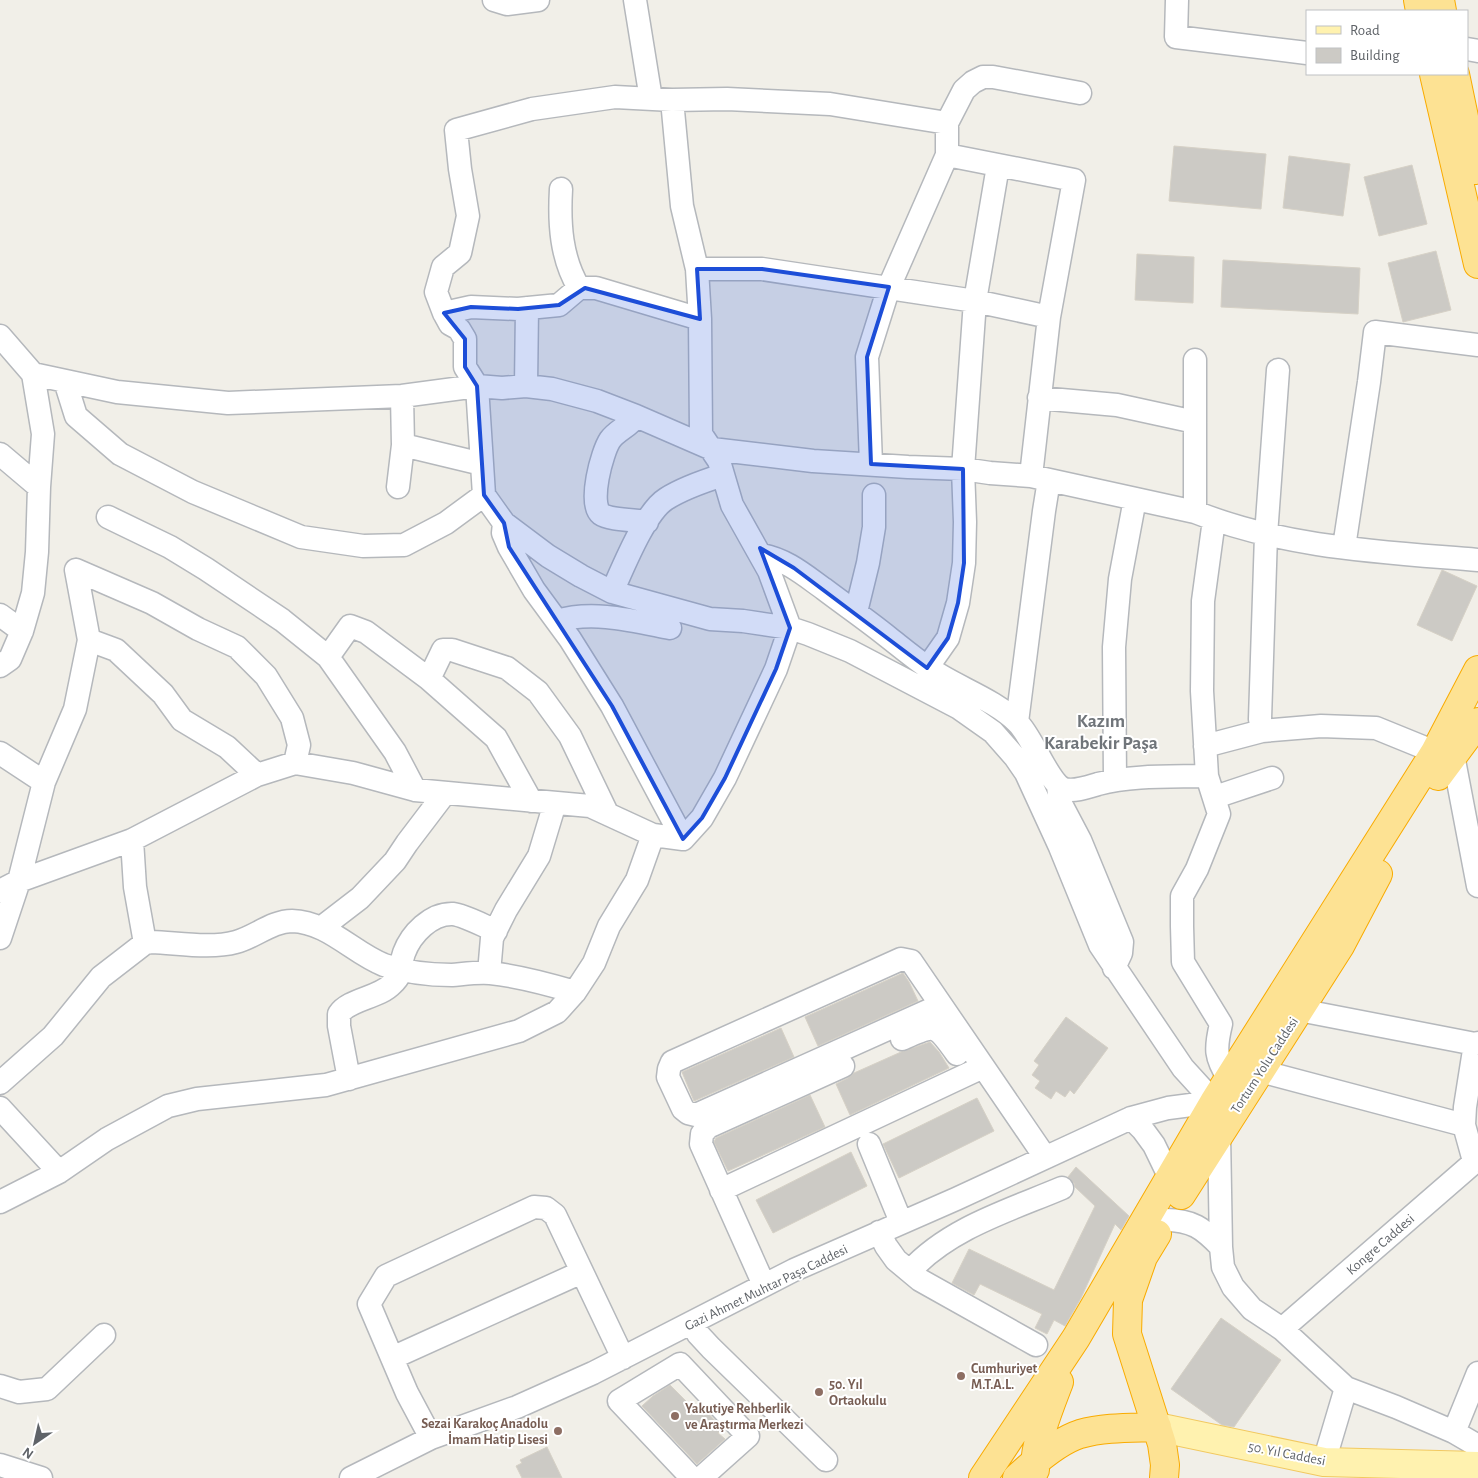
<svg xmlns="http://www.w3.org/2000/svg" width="1478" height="1478" font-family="'Alegreya Sans',sans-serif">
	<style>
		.building { fill: #cccac5; stroke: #d6d1c6 }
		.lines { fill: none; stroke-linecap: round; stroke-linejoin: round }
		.minor-casing { stroke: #b5b8bc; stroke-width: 25 }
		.major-casing { stroke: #f2c960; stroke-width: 30 }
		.highway-casing { stroke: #f9ab00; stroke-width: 30 }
		.minor { stroke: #fff; stroke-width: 22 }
		.major { stroke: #fff2af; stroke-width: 28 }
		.highway { stroke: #fde293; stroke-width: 28 }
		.marked { fill: #1d4ed8; fill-opacity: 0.2; stroke: #1d4ed8; stroke-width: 4; stroke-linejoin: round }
		.education-dot { fill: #8d6e63; stroke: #fff; stroke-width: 2 }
		.labels { text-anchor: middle; stroke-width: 4; stroke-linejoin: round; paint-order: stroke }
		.street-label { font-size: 14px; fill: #5f6368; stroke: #fff }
		.education-label { font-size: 14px; font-weight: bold; fill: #785e54; stroke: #fff; text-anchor: start }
		.district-label { font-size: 19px; font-weight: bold; fill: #70757a; stroke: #fff }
	</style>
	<rect width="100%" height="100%" fill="#f1efe8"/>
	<path class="building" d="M1174,146L1266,154L1261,209L1169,201Z
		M1289,156L1350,164L1343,216L1283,208Z
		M1412,165L1427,224L1379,236L1364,177Z
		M1436,251L1451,310L1403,322L1388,263Z
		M1137,254L1194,257L1193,303L1135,300Z
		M1223,260L1360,268L1358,314L1221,307Z
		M1442,570L1477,586L1452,641L1417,625Z
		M903,973L909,982L918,1001L818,1046L805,1017Z
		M1066,1017L1108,1048L1074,1094L1070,1090L1065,1097L1056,1091L1051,1099L1035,1088L1040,1081L1032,1075L1039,1065L1034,1061Z
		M781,1028L794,1057L694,1101L682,1072Z
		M930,1042L939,1052L949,1068L850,1115L836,1084L848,1078L854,1073L901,1052Z
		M810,1095L825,1127L728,1171L714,1142L716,1138Z
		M977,1098L994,1131L899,1178L883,1144Z
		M851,1152L867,1186L773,1233L756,1200Z
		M1076,1167L1129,1216L1121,1230L1115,1224L1081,1298L1065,1326L1054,1320L1047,1334L1035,1328L1042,1314L980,1284L974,1295L952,1283L969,1249L1054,1290L1095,1206L1075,1187L1074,1183L1068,1177Z
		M1221,1318L1281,1360L1234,1427L1222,1425L1171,1389Z
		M670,1385L695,1410L700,1405L723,1429L718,1433L725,1439L697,1464L642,1406L653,1396Z
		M547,1447L562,1478H522L516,1466L522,1463L520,1460Z"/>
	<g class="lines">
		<defs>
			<path id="minor" d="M494,0L507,4L538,0
				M635,0L651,99
				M1177,0L1176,37L1307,53
				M1467,49L1478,51
				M672,100L727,99L830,104L947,123
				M947,155L1074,180L1049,317L1031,476
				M561,189C559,224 561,258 579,288
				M697,269H762L975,301L1049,317
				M444,313L471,307L518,309L559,305L579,288H596L700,319
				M0,336L33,374L117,392L228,403L402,396L477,386L502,388L526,386L552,389L597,401L636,416L712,449L813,461L908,467L963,469L990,473L1031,476L1195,512C1284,548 1383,552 1478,560
				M33,374L43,434L39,487
				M65,381L76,416L120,454L193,492L301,537L363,546L404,545L446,523L484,495
				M526,386L527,308
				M1039,398L1117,405L1195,422
				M636,416C629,427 617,430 610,440C602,452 588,504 601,514C609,520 636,520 647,522
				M403,445L482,464
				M0,454L39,487L37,552L33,593L22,631L10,659L0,666
				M871,464L867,357L889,287L947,155V123L964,90L973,82L983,77H993L1080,93
				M398,487L403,445L402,396
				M1195,512V360
				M108,517L170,547L206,569L282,620L328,657L395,752L415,790
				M1214,520L1203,601L1202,691L1207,776L1219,814L1197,869L1182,896V926L1183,962L1221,1024C1215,1049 1215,1057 1229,1079
				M504,523L503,533L509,547L534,590L570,639L612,706L683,839
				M1344,547L1369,382L1375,332L1478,345
				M762,555C787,560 803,574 824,589C845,605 867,620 888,637C902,648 915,659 930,669C956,687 995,700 1017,722C1033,737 1048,783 1064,789C1074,792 1088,787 1098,784C1133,775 1171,777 1207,776
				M76,570L152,603L198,629L237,647L266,676L292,718L299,745L295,763
				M612,592C623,568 645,512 666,499C683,488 704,481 723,475
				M856,612L868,563L874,527V495
				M0,615L22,631
				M557,621C593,610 634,621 670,628
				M89,640L116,650L163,694L182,720L227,747L257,775
				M328,657L350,626L366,632L429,679L496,738L531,801
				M927,668L948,638L958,603L964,563L965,522L963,469L975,301L998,166
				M429,679L443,650H452L507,668L538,692L570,736L607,813
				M1017,722L1044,511L1049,480
				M1262,731L1260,719L1266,535L1278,370
				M1205,746L1262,731L1321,726L1376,728L1435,752
				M0,753L44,782
				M1453,755L1478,886
				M1115,780L1114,647L1120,579L1135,499
				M1058,786L1060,802L1080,840L1122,942L1121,953L1114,968
				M1215,797L1272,778
				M653,835L683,839L702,818L725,778L776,669L790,628L769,571L732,505L719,461L701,434L700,319L697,269L682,206L672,100L615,97L532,109L456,130L460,169L468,216L460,253L443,267L436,292L444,313L450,324L459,329L465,339V367L477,386L484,495L504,523L548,556L581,576L612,592L710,619L743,621L790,628L808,634L850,651L959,708L993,732L1015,757L1026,773L1060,847L1100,945L1183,1068L1214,1102
				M132,840L135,887L145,943
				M0,891L19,881L132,840L257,775L295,763L353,773L415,790L590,806L653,835L637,880L609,926L594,963L575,992L557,1012L519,1031L326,1085L197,1099L168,1106L107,1139L59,1172L0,1202
				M321,928L360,898L395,861L407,843L445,793
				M0,938L19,881L44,782L75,709L89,640L76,570
				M489,973L492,938L506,910L539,856L555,803
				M941,1005L696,1115L688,1113L683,1109L668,1077L669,1069L672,1062L901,959L911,961L1045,1157
				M1299,1010L1475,1044
				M902,1039C936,1024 935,1023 957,1054
				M1260,1071L1464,1125
				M349,1079L339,1026V1014C349,999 379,998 392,984C405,972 399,966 404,953C411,934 431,913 453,914C464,915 484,926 496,931
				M0,1083L53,1036L101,977L145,943L152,942C178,943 211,949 236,942C255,937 272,921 292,921C328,922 353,953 384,965C405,972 430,975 452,975C464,974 478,972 490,973C519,976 548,984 575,992
				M0,1108L59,1172
				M1131,1118L1143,1130L1154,1145L1170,1178
				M1219,1134L1221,1247L1223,1267L1233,1287L1252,1309L1282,1329L1346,1388L1396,1407L1454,1432L1478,1446
				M869,1144L901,1222
				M1474,1161L1464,1125L1465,1107L1475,1044L1478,1043
				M721,1190L983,1067
				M1165,1220C1192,1220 1203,1228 1221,1247
				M879,1232L886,1246L896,1260L920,1280L1036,1345
				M910,1271C949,1228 1010,1210 1062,1188
				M764,1285L701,1144L702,1134L708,1127L843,1066
				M692,1323L698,1334L711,1348L826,1460
				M1282,1329L1478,1159
				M392,1358L582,1272
				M0,1386L19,1392L47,1389L104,1335
				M1454,1432L1478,1373
				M431,1438L407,1393L369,1304L386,1276L534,1207L546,1208L555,1215L623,1358
				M1324,1462L1346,1388
				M0,1465L41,1478
				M351,1478L431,1438L517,1407L593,1373L794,1270L956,1199L1131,1118L1168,1108L1214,1102
				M692,1478L619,1401L680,1364L748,1436L701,1478"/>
			<path id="major" d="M1157,1427L1324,1462L1478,1466"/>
			<path id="highway" d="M1418,0L1420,11
				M1440,0L1442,11
				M1434,74L1478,264
				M1455,74L1475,170
				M1438,776L1478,722
				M1181,1195L1340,946L1378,874
				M1157,1234L1143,1257L1128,1300L1127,1334L1162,1444L1165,1465L1164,1478
				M1035,1470C1034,1444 1050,1406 1059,1382
				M983,1478L1076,1338L1214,1102L1435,752L1478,670
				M1017,1478C1034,1462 1058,1441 1080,1434C1105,1427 1132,1428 1157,1427"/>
		</defs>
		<use href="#minor" class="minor-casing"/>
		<use href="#major" class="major-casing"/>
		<use href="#highway" class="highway-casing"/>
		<use href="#minor" class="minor"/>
		<use href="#major" class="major"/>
		<use href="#highway" class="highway"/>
	</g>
	<path class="marked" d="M697,269H762L889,287L867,357L871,464L963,469L964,563L958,603L948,638L927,668L794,568L760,548L790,628L776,669L725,778L702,818L683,839L612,706L509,547L504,523L484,495L477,386L465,367V339L444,313L471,307L518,309L559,305L585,288L700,319Z"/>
	<g class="education-dot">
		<circle cx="961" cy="1376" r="5"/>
		<circle cx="819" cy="1392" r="5"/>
		<circle cx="675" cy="1416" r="5"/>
		<circle cx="558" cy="1431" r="5"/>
	</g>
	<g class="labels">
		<g class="street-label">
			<text transform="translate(1264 1065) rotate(-57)" y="5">Tortum Yolu Caddesi</text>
			<text transform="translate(1380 1244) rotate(-41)" y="5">Kongre Caddesi</text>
			<text transform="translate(766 1287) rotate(-26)" y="5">Gazi Ahmet Muhtar Paşa Caddesi</text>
			<text transform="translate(1287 1453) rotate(11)" y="5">50. Yıl Caddesi</text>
		</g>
		<g class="education-label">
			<text x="971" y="1373">Cumhuriyet<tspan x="971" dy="16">M.T.A.L.</tspan></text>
			<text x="829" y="1389">50. Yıl<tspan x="829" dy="16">Ortaokulu</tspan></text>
			<text x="685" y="1413">Yakutiye Rehberlik<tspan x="685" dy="16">ve Araştırma Merkezi</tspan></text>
			<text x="548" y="1428" text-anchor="end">Sezai Karakoç Anadolu<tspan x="548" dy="16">İmam Hatip Lisesi</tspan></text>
		</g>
		<g class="district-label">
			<text x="1101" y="727">Kazım<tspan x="1101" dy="22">Karabekir Paşa</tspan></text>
		</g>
	</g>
	<rect x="1306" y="10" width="162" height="65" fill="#ffffff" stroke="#bfc1c3"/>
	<rect x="1316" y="26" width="25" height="8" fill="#fff2af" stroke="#bfc1c3"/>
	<text x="1350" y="35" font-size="15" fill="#5f6368">Road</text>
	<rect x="1316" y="48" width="25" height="15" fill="#cccac5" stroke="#bfc1c3"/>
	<text x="1350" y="60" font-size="15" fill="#5f6368">Building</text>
	<g transform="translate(35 1443) rotate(214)" stroke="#ffffff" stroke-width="4" paint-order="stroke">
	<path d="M0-4L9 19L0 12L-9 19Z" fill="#5f6368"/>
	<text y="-8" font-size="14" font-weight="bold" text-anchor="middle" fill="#5f6368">N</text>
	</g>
</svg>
